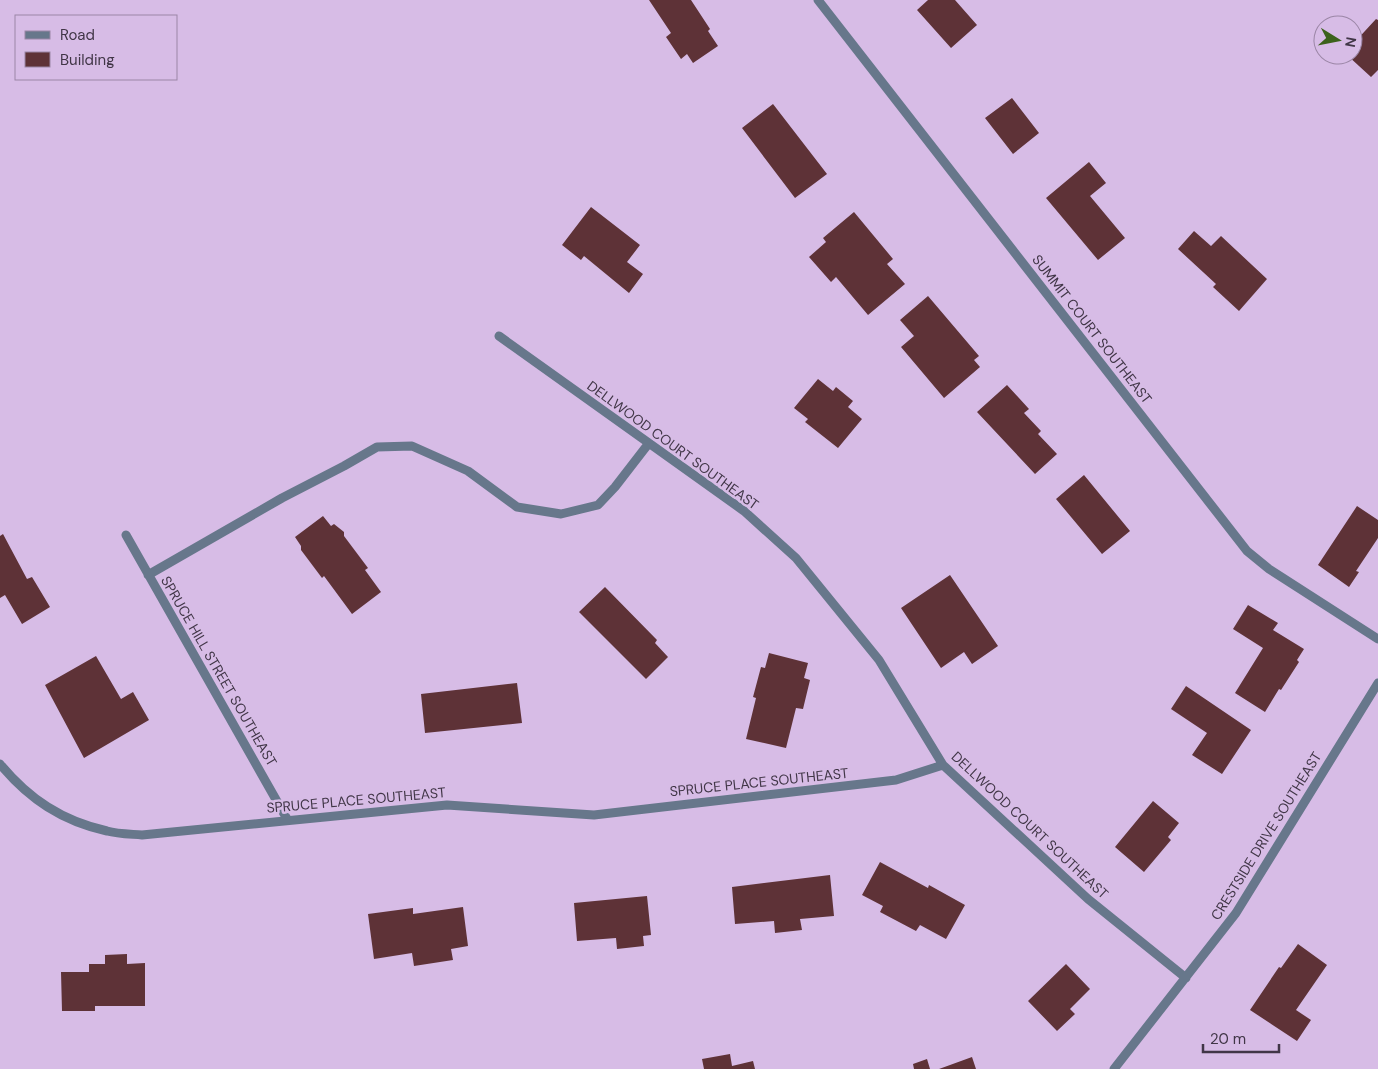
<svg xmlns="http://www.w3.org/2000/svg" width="1378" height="1069" font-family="'DM Sans',sans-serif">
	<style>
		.building { fill: #5e3237 }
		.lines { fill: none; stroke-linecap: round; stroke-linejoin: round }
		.minor { stroke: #67778b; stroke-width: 9 }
		.labels { text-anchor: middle; stroke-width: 5; stroke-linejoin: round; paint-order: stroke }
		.street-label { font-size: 14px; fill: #413647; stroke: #d7bce6 }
	</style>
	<rect width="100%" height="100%" fill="#d7bce6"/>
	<path class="building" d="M649,0H691L710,29L708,31L718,46L693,63L687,54L681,59L666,37L671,33Z
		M928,0H955L977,25L951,48L917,10Z
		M1376,19L1378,20V70L1371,77L1347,55H1353V44Z
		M1012,98L1039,133L1013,154L985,118Z
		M773,104L827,174L795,198L742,128Z
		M1089,162L1106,183L1090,196L1125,238L1098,260L1046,198Z
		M591,207L640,245L627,262L643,274L629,293L584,256L581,260L562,245Z
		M854,212L893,259L887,264L905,284L868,315L836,277L831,282L809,257L826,242L823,238Z
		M1194,231L1211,246L1221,236L1267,279L1239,311L1213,287L1216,284L1178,249Z
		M928,296L979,356L974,360L980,367L944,398L901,347L914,336L900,320Z
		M818,379L833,391L836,387L853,401L848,407L862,419L838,448L805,422L808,419L794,408Z
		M1007,385L1029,409L1024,413L1041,431L1038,434L1057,454L1035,474L977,412Z
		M1084,475L1130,531L1102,554L1056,499Z
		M1357,506L1378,520V538L1356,571L1359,572L1349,587L1318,565Z
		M323,516L331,526L334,524L344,532V536L368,568L365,570L381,592L352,614L324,576L322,578L301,550V546L295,537Z
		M3,534L27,579L32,577L50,607L22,624L5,595L0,598V536Z
		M950,575L998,646L972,664L964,652L941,668L901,608Z
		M605,587L657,640L655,643L668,657L646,679L579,612Z
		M1248,605L1278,623L1273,630L1304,649L1297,660L1299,662L1281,690L1279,689L1265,712L1235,693L1263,648L1233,629Z
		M769,653L808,663L804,678L810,680L803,709L796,708L786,748L746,739L756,698L753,697L761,667L765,668Z
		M96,656L121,699L133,692L149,720L84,758L45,685Z
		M517,683L522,723L425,733L421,694Z
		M1186,686L1251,730L1222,774L1192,755L1207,733L1171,709Z
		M1153,801L1179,823L1168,837L1171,840L1144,872L1115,847Z
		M880,862L928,888L929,885L965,905L946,939L920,925L916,931L880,912L883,906L862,895Z
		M830,875L834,916L800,919L802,930L775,933L774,921L735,924L732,887Z
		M647,896L651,935L643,936L644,946L617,949L616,938L577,941L574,903Z
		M463,907L468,946L451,949L453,960L414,966L412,953L374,959L368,914L413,908V914Z
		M1298,944L1327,965L1296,1010L1311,1020L1297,1041L1250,1010L1279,967L1281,968Z
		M127,954V964L145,963V1006H95V1011H62L61,972H89V964H105V955Z
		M1066,964L1090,989L1070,1009L1075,1014L1057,1031L1028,1001Z
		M730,1054L732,1066L753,1061L755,1069H704L702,1059Z
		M972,1057L976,1069H939Z
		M927,1059L930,1069H914L913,1064Z"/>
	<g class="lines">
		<path class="minor" d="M818,0L1247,551L1269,569L1378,639
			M499,336L744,511L796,558L879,660L943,765L1088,899L1186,978
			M126,535L287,819
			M148,575L282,498L344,466L377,447L412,446L468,471L517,507L561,514L598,505L615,487L649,443
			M0,764C29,799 62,821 107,831C118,834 130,834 142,835L447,805L594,815L896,780L943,765
			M1114,1069L1236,913L1378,683"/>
	</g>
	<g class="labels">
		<g class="street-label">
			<text transform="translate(1092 329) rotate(52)" y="5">SUMMIT COURT SOUTHEAST</text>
			<text transform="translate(673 445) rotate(36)" y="5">DELLWOOD COURT SOUTHEAST</text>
			<text transform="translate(219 671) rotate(60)" y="5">SPRUCE HILL STREET SOUTHEAST</text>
			<text transform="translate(759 782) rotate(-6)" y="5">SPRUCE PLACE SOUTHEAST</text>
			<text transform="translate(356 800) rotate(-5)" y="5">SPRUCE PLACE SOUTHEAST</text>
			<text transform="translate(1030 825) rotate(43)" y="5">DELLWOOD COURT SOUTHEAST</text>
			<text transform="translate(1266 836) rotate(-58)" y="5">CRESTSIDE DRIVE SOUTHEAST</text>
		</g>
	</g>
	<rect x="15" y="15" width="162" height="65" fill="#d7bce6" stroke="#9b86a6"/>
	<rect x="25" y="31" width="25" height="8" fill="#67778b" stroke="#9b86a6"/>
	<text x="60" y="40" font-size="15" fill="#413647">Road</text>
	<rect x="25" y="52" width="25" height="15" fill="#5e3237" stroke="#9b86a6"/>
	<text x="60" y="65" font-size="15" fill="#413647">Building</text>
	<g transform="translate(1338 40) rotate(100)"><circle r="24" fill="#d7bce6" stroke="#9b86a6"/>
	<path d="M0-4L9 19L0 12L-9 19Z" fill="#3c621c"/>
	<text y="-8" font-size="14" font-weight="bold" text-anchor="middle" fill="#413647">N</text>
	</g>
	<path d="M1203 1044v8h76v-8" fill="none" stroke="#413647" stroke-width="2.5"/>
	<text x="1210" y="1044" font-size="15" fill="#413647" stroke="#d7bce6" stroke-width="4" paint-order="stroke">20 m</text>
</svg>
